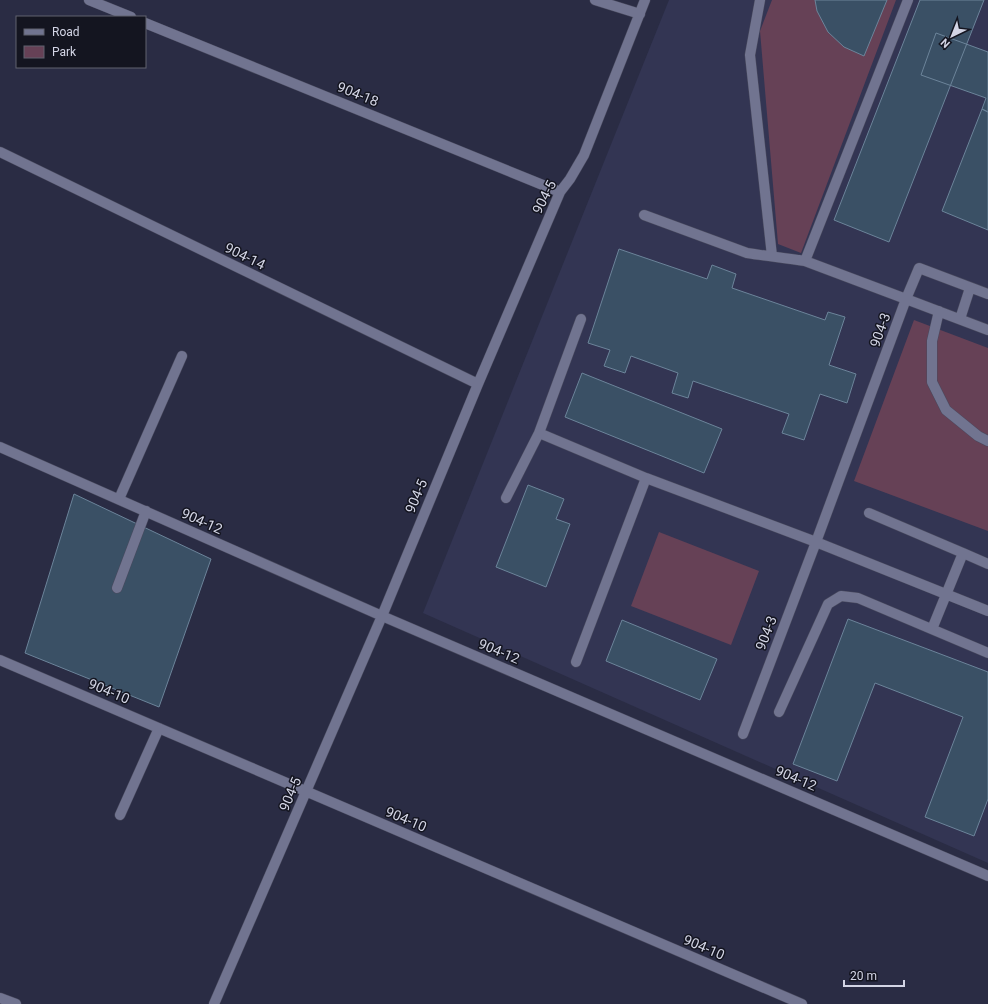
<svg xmlns="http://www.w3.org/2000/svg" width="988" height="1004" font-family="Roboto,sans-serif">
	<style>
		.built { fill: #333553 }
		.green { fill: #664156 }
		.building { fill: #3a5065; stroke: #6c849a }
		.lines { fill: none; stroke-linecap: round; stroke-linejoin: round }
		.minor-casing { stroke: #494a5e; stroke-width: 11 }
		.minor { stroke: #717490; stroke-width: 10 }
		.labels { text-anchor: middle; stroke-width: 3; stroke-linejoin: round; paint-order: stroke }
		.street-label { font-size: 14px; fill: #d3d5e5; stroke: #141520 }
	</style>
	<rect width="100%" height="100%" fill="#2a2c44"/>
	<path class="built" d="M669,0H988V863L423,613Z"/>
	<path class="green" d="M772,0H896L801,253L778,244L760,31Z
		M914,320L988,348V531L854,481Z
		M659,532L759,571L731,645L631,606Z"/>
	<path class="building" d="M815,0H887L864,56L844,47L828,32L817,11Z
		M920,0H984L889,242L834,220Z
		M936,33L988,52V112L982,109L986,98L921,75Z
		M982,109L988,112V230L942,211Z
		M619,249L707,279L712,265L736,274L732,288L825,320L828,312L845,317L829,365L856,374L847,403L820,394L804,440L782,433L789,414L693,381L688,398L672,393L678,373L631,356L625,373L604,366L610,350L588,343Z
		M582,373L722,429L704,473L565,417Z
		M528,485L564,499L556,519L570,524L546,587L496,567Z
		M74,494L211,559L159,707L25,653Z
		M848,619L988,672V799L974,836L925,817L963,717L875,683L837,781L793,764Z
		M622,620L717,659L700,700L606,661Z"/>
	<g class="lines">
		<defs>
			<path id="minor" d="M89,0L131,17
				M595,0L640,14
				M760,0L750,55L772,256
				M145,23L560,192
				M0,152L478,384
				M644,215L747,253C766,256 786,258 805,261
				M988,294L919,268L906,299L988,330
				M939,311L932,341V382L946,410L978,436L988,441
				M960,319L970,288
				M539,433L646,478
				M0,447L382,616L988,876
				M506,498L539,433L581,319
				M119,499L182,356
				M869,513L963,553L932,629
				M963,553L988,564
				M117,588L146,511
				M0,660L802,1004
				M576,662L646,478L816,542L988,611
				M779,712L828,604L841,596L858,598L988,653
				M743,734L816,542L906,299L805,261L908,0
				M120,815L159,728
				M0,998L16,1004
				M214,1004L382,616L478,384L560,192L570,179L584,155L645,0"/>
		</defs>
		<use href="#minor" class="minor-casing"/>
		<use href="#minor" class="minor"/>
	</g>
	<g class="labels">
		<g class="street-label">
			<text transform="translate(358 94) rotate(22)" y="5">904-18</text>
			<text transform="translate(544 197) rotate(-63)" y="5">904-5</text>
			<text transform="translate(245 256) rotate(26)" y="5">904-14</text>
			<text transform="translate(880 330) rotate(-70)" y="5">904-3</text>
			<text transform="translate(416 496) rotate(-67)" y="5">904-5</text>
			<text transform="translate(202 521) rotate(24)" y="5">904-12</text>
			<text transform="translate(766 633) rotate(-69)" y="5">904-3</text>
			<text transform="translate(499 651) rotate(23)" y="5">904-12</text>
			<text transform="translate(109 691) rotate(23)" y="5">904-10</text>
			<text transform="translate(796 778) rotate(23)" y="5">904-12</text>
			<text transform="translate(290 794) rotate(-67)" y="5">904-5</text>
			<text transform="translate(406 819) rotate(23)" y="5">904-10</text>
			<text transform="translate(704 947) rotate(23)" y="5">904-10</text>
		</g>
	</g>
	<rect x="16" y="16" width="130" height="52" fill="#141520" stroke="#60626f"/>
	<rect x="24" y="29" width="20" height="6" fill="#717490" stroke="#60626f"/>
	<text x="52" y="36" font-size="12" fill="#d3d5e5">Road</text>
	<rect x="24" y="46" width="20" height="12" fill="#664156" stroke="#60626f"/>
	<text x="52" y="56" font-size="12" fill="#d3d5e5">Park</text>
	<g transform="translate(952 36) rotate(223)" stroke="#141520" stroke-width="3" paint-order="stroke">
	<path d="M0-3L7 15L0 10L-7 15Z" fill="#d3d5e5"/>
	<text y="-6" font-size="11" font-weight="bold" text-anchor="middle" fill="#d3d5e5">N</text>
	</g>
	<path d="M844 980v6h60v-6" fill="none" stroke="#d3d5e5" stroke-width="2"/>
	<text x="850" y="980" font-size="12" fill="#d3d5e5" stroke="#141520" stroke-width="3" paint-order="stroke">20 m</text>
</svg>
